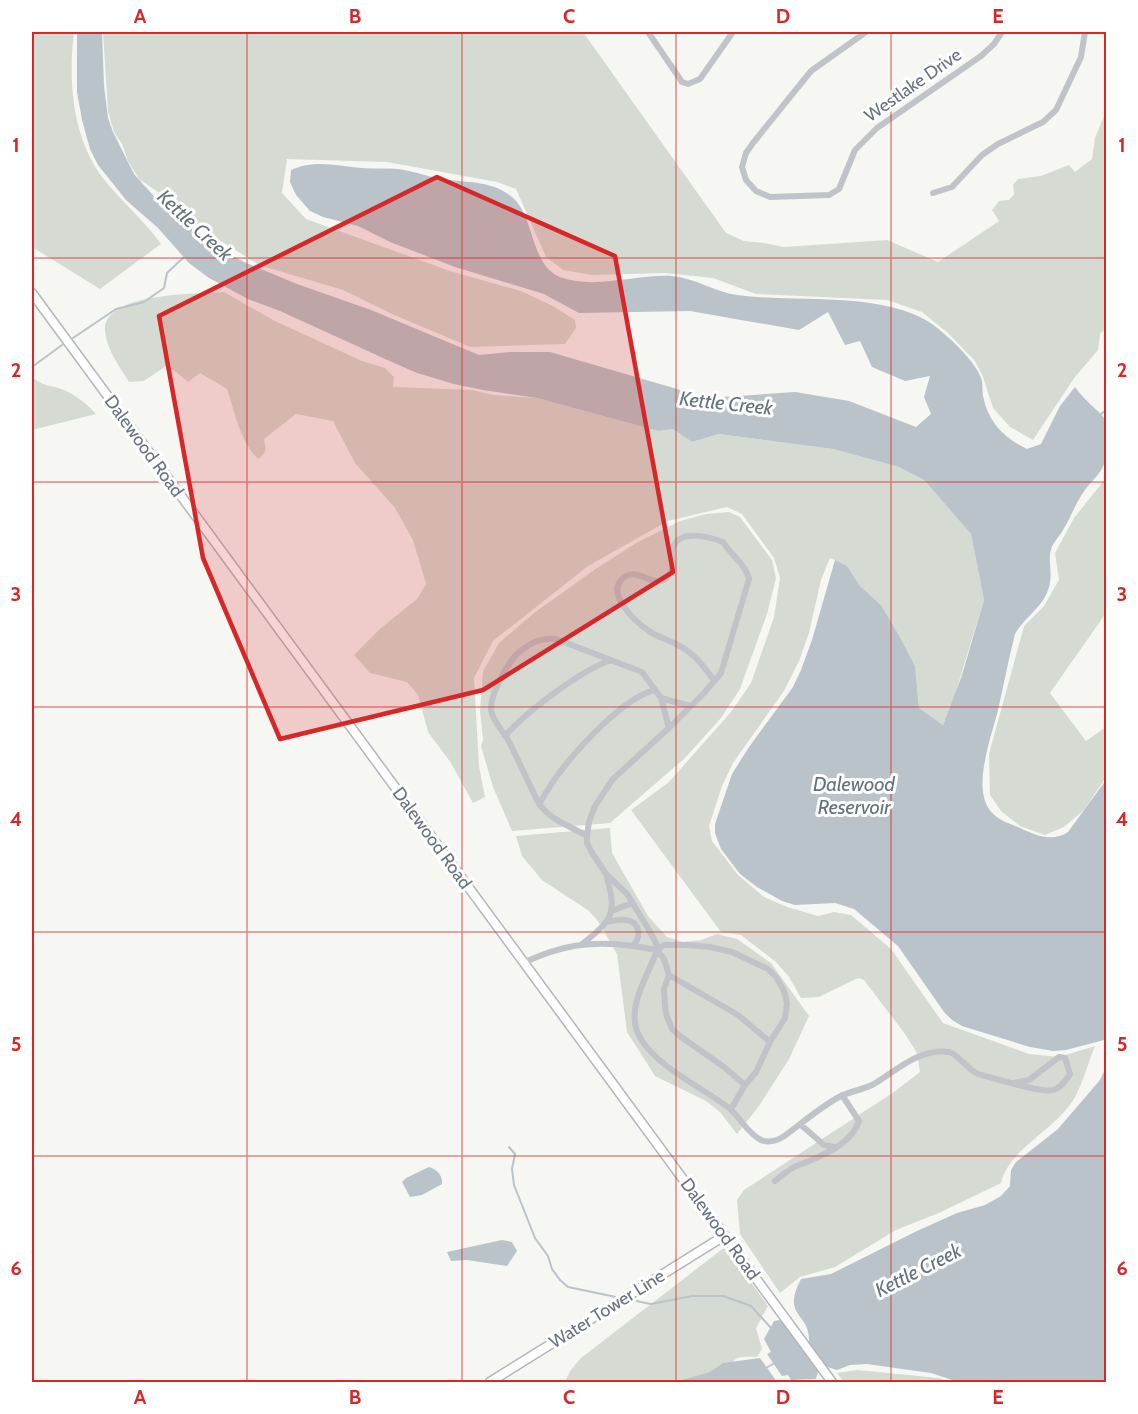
<svg xmlns="http://www.w3.org/2000/svg" width="1138" height="1414" font-family="Cabin,sans-serif">
	<style>
		.green { fill: #d5dbd3 }
		.water { fill: #bac3c9 }
		.lines { fill: none; stroke-linecap: round; stroke-linejoin: round }
		.stream { stroke: #bac3c9; stroke-width: 2 }
		.secondary-casing { stroke: #b3b6bb; stroke-width: 11 }
		.street { stroke: #c0c3c7; stroke-width: 6 }
		.secondary { stroke: #fff; stroke-width: 8 }
		.marked { fill: #d62828; fill-opacity: 0.2; stroke: #d62828; stroke-width: 4.5; stroke-linejoin: round }
		.grid { fill: none; stroke: #d62828; stroke-width: 1.5; stroke-opacity: 0.55 }
		.labels { text-anchor: middle; stroke-width: 6; stroke-linejoin: round; paint-order: stroke }
		.street-label { font-size: 18px; fill: #687282; stroke: #fff }
		.water-label { font-size: 20px; font-style: italic; fill: #63737e; stroke: #fff }
		.neatline { fill: none; stroke: #d62828; stroke-width: 2 }
		.grid-label { font-size: 20px; text-anchor: middle; font-weight: bold; fill: #d62828 }
	</style>
	<rect width="100%" height="100%" fill="#f6f6f3"/>
	<path class="green" d="M32,32H74C68,80 72,138 103,178C121,201 143,219 161,244L100,289L32,247Z
		M103,32H583L726,233L744,241L764,243L784,247L887,240L938,262L999,221L992,210L999,201L1009,200L1014,194L1013,185L1018,179L1041,176L1069,165L1075,172L1092,159L1095,138L1106,111V328L1100,334L1098,350L1075,377L1033,440L1010,427L993,408L983,377L975,361L948,333L922,312L887,300L756,294L713,278L665,273L592,275L563,270L546,257L516,189L497,182L387,162L287,159L282,193L306,219L450,271L521,291L553,306L575,320L576,328L565,344L470,347L392,314L343,290L259,265L197,226L167,198L139,179L128,161L122,144L114,132L108,111Z
		M224,292L275,321L362,361L385,368L394,377L393,387L473,390L493,395L537,398L658,431L673,429L692,442L719,434L833,449L899,467L924,480L971,534L984,600L956,691L943,725L919,708L915,666L881,605L860,586L847,566L830,558L821,580L809,633L799,661L784,691L733,763L722,786L709,826L712,841L738,875L764,897L787,907L818,916L834,912L851,915L891,949L943,1023L1029,1054L1059,1057L1095,1046C1088,1063 1083,1083 1074,1099C1055,1130 1009,1149 1001,1183L941,1212L896,1230L835,1267L800,1277L780,1293L740,1234L737,1200L744,1190L894,1092L920,1072L917,1053L905,1034L864,980L858,978L819,997L801,998L789,977L776,962L741,935L721,932L631,810L669,782L731,712L751,683L774,617L780,578L774,558L742,514L727,507L668,521L588,566L493,641L474,678L479,766L485,797L473,803L451,763L428,732L418,695L407,682L370,673L354,655L381,628L417,599L426,584L413,540L395,508L355,463L333,421L296,414L264,439C266,449 267,453 258,459C240,441 235,413 227,389L200,373L188,382L175,371L166,366L144,381L129,382C119,366 107,350 105,331C102,292 198,294 224,292Z
		M32,377C46,388 49,384 64,390C76,395 87,404 96,414L32,430Z
		M1106,478V613L1050,693L1086,741L1106,727V777L1084,810L1064,827L1045,835L1020,826L1001,811L990,795L989,754L1024,626L1044,606L1059,580L1055,553L1074,518Z
		M729,512L740,517L772,560L776,578L767,614L740,689L721,718L685,758L610,823L512,831L493,787L481,746L483,740L480,710L483,671L499,643L534,613L594,570L636,543L680,521L706,514Z
		M610,828L612,853L648,916L667,937L683,942L701,940L717,934L737,939L771,963L809,1016L789,1059L759,1106L737,1134L720,1112L706,1101L655,1076L627,1032L617,954L598,921L589,911L542,880L522,856L516,836Z
		M725,1247L768,1306L756,1328L762,1349L757,1357C733,1356 730,1358 728,1382H565L570,1371L581,1358Z
		M857,1370L939,1378L949,1382H844L837,1373Z"/>
	<path class="water" d="M77,32H102L104,86L108,118L113,132L134,174L160,203L180,216L187,225L227,253L244,262L297,284L371,310L479,355L511,352H550L708,398L795,392L849,401L916,427L931,414L924,397L930,376L905,381L872,367L860,341L845,345L828,312L799,330L690,311L579,313L544,294L455,267L390,242L358,226L323,217L310,211L296,195L290,182L291,170C315,159 337,166 362,168C374,169 386,168 398,169C414,171 428,177 443,179C466,183 492,180 512,197C535,216 530,265 560,277C596,290 635,274 672,276C695,278 715,292 737,295C796,303 878,291 929,322C944,332 975,360 981,378C983,383 982,390 983,396C988,422 1004,438 1027,449L1041,444L1060,406L1075,387C1084,400 1095,407 1105,419C1102,434 1108,449 1104,464C1100,475 1091,481 1085,490C1076,502 1071,517 1063,530C1060,536 1052,543 1051,550C1048,559 1052,572 1050,582C1047,605 1026,615 1015,634C1009,658 1004,682 999,706C993,733 972,784 989,809C996,820 1009,823 1020,828C1036,836 1053,842 1068,832L1106,780V1382H958L931,1373L867,1364L850,1365L837,1370L824,1366L819,1368L816,1379L791,1380L788,1375L782,1376L767,1354L771,1352L764,1339L774,1321L779,1320L788,1326L802,1343L809,1341C810,1312 781,1318 801,1279L831,1274L917,1231L957,1213L985,1205L1001,1196L1010,1186L1011,1170L1016,1162L1058,1129L1100,1080L1105,1069L1104,1040L1066,1050L1053,1051L1030,1047L962,1026L952,1020L944,1012L898,946L854,909L835,903L795,905L782,901L757,887L740,874L721,849L715,833V824L732,774L749,747L793,687L801,670L812,640L835,560L847,566L860,586L881,605L898,634L915,666L919,708L943,725L962,675L984,600L971,534L924,480L899,467L833,449L719,434L692,442L673,429L658,431L537,398L483,390L454,384L417,373L394,363L280,311L248,299L209,278L189,263L158,228L126,200L98,165L90,149L82,120L77,92Z
		M429,1167C437,1169 443,1176 442,1184L422,1195L410,1197L402,1182L406,1178Z
		M502,1240L512,1242L517,1251L507,1266L467,1260L451,1261L447,1252Z
		M760,1358L777,1382H675L710,1372L723,1363Z"/>
	<g class="lines">
		<path class="stream" d="M73,338L116,309L144,302L164,288L167,273L184,257
			M32,367L62,345
			M1101,414L1106,410
			M509,1147L515,1154L512,1169L514,1185L535,1238L548,1256L552,1269L560,1280L568,1287L616,1297
			M631,1300L651,1304L692,1296H723L751,1306L771,1328
			M766,1368L776,1362"/>
		<defs>
			<path id="secondary" d="M32,293L832,1382
				M490,1382L724,1236"/>
		</defs>
		<use href="#secondary" class="secondary-casing"/>
		<path class="street" d="M648,32L682,82L688,84L700,79L733,32
			M866,32L811,71L753,143L746,153L742,167L746,180L756,191L770,197L829,195L839,189L855,150L877,128L981,56L994,44L1002,32
			M933,193L952,187L982,155L998,144L1043,122L1056,110L1081,57L1085,32
			M714,680C703,666 694,653 678,645C669,640 657,637 649,631C637,623 607,596 621,580C635,564 652,587 664,580C669,577 672,570 673,565C673,559 670,552 673,547C680,529 710,537 723,542C731,555 746,565 749,579L721,673L704,693L670,727L613,779L595,806L589,822L587,836V843L591,851L606,874L627,894L649,930L656,943L657,950L664,959L669,975L664,989L665,1005L666,1014L672,1029L681,1037L724,1067L745,1085
			M655,690C624,697 576,750 557,776C550,785 545,795 539,804C528,782 518,759 507,738C501,728 493,722 491,710C490,695 506,667 515,656C526,645 540,637 556,639L642,672L661,698L690,706
			M661,698L669,728
			M505,736C527,711 580,671 611,660
			M539,804C551,820 570,826 587,836
			M612,911L632,903
			M582,944C614,919 617,913 606,874
			M633,946L657,950L664,945H686L710,947L732,952L768,969L776,977L784,991L787,1003L785,1018L770,1042L756,1072L745,1085L731,1109
			M657,950C649,974 629,1002 636,1028C646,1062 702,1087 729,1108C740,1117 747,1133 761,1140C768,1143 776,1141 783,1137C801,1124 819,1108 839,1097C850,1091 863,1090 874,1084C896,1071 919,1048 949,1052C957,1053 967,1069 978,1074C991,1077 1043,1094 1053,1090C1061,1088 1066,1080 1070,1074L1065,1058L1059,1057L1029,1080L1014,1083
			M523,963C561,945 592,940 633,946C641,937 641,922 626,920C620,919 613,921 606,922
			M669,975L738,1015L770,1042
			M800,1124L824,1145L835,1147
			M775,1181C781,1176 787,1171 794,1167C817,1158 851,1146 859,1121L842,1095"/>
		<use href="#secondary" class="secondary"/>
	</g>
	<path class="marked" d="M437,177L615,256L673,572L483,690L280,739L203,558L159,316Z"/>
	<path class="grid" d="M247,32V1382M462,32V1382M676,32V1382M891,32V1382M32,258H1106M32,482H1106M32,707H1106M32,932H1106M32,1156H1106"/>
	<g class="labels">
		<g class="street-label">
			<text transform="translate(913 85) rotate(-35)" y="6">Westlake Drive</text>
			<text transform="translate(144 446) rotate(54)" y="6">Dalewood Road</text>
			<text transform="translate(432 838) rotate(54)" y="6">Dalewood Road</text>
			<text transform="translate(720 1229) rotate(54)" y="6">Dalewood Road</text>
			<text transform="translate(607 1309) rotate(-32)" y="6">Water Tower Line</text>
		</g>
		<g class="water-label">
			<text transform="translate(195 225) rotate(43)" y="7">Kettle Creek</text>
			<text transform="translate(726 403) rotate(6)" y="7">Kettle Creek</text>
			<text x="854" y="791">Dalewood<tspan x="854" dy="23">Reservoir</tspan></text>
			<text transform="translate(918 1270) rotate(-27)" y="7">Kettle Creek</text>
		</g>
	</g>
	<rect width="1138" height="1414" fill="none" stroke="#ffffff" stroke-width="66"/>
	<rect x="33" y="33" width="1072" height="1348" class="neatline"/>
	<g class="grid-label">
		<text x="140" y="23">A</text>
		<text x="355" y="23">B</text>
		<text x="569" y="23">C</text>
		<text x="783" y="23">D</text>
		<text x="998" y="23">E</text>
		<text x="16" y="152">1</text>
		<text x="1122" y="152">1</text>
		<text x="16" y="377">2</text>
		<text x="1122" y="377">2</text>
		<text x="16" y="601">3</text>
		<text x="1122" y="601">3</text>
		<text x="16" y="826">4</text>
		<text x="1122" y="826">4</text>
		<text x="16" y="1051">5</text>
		<text x="1122" y="1051">5</text>
		<text x="16" y="1275">6</text>
		<text x="1122" y="1275">6</text>
		<text x="140" y="1404">A</text>
		<text x="355" y="1404">B</text>
		<text x="569" y="1404">C</text>
		<text x="783" y="1404">D</text>
		<text x="998" y="1404">E</text>
	</g>
</svg>
